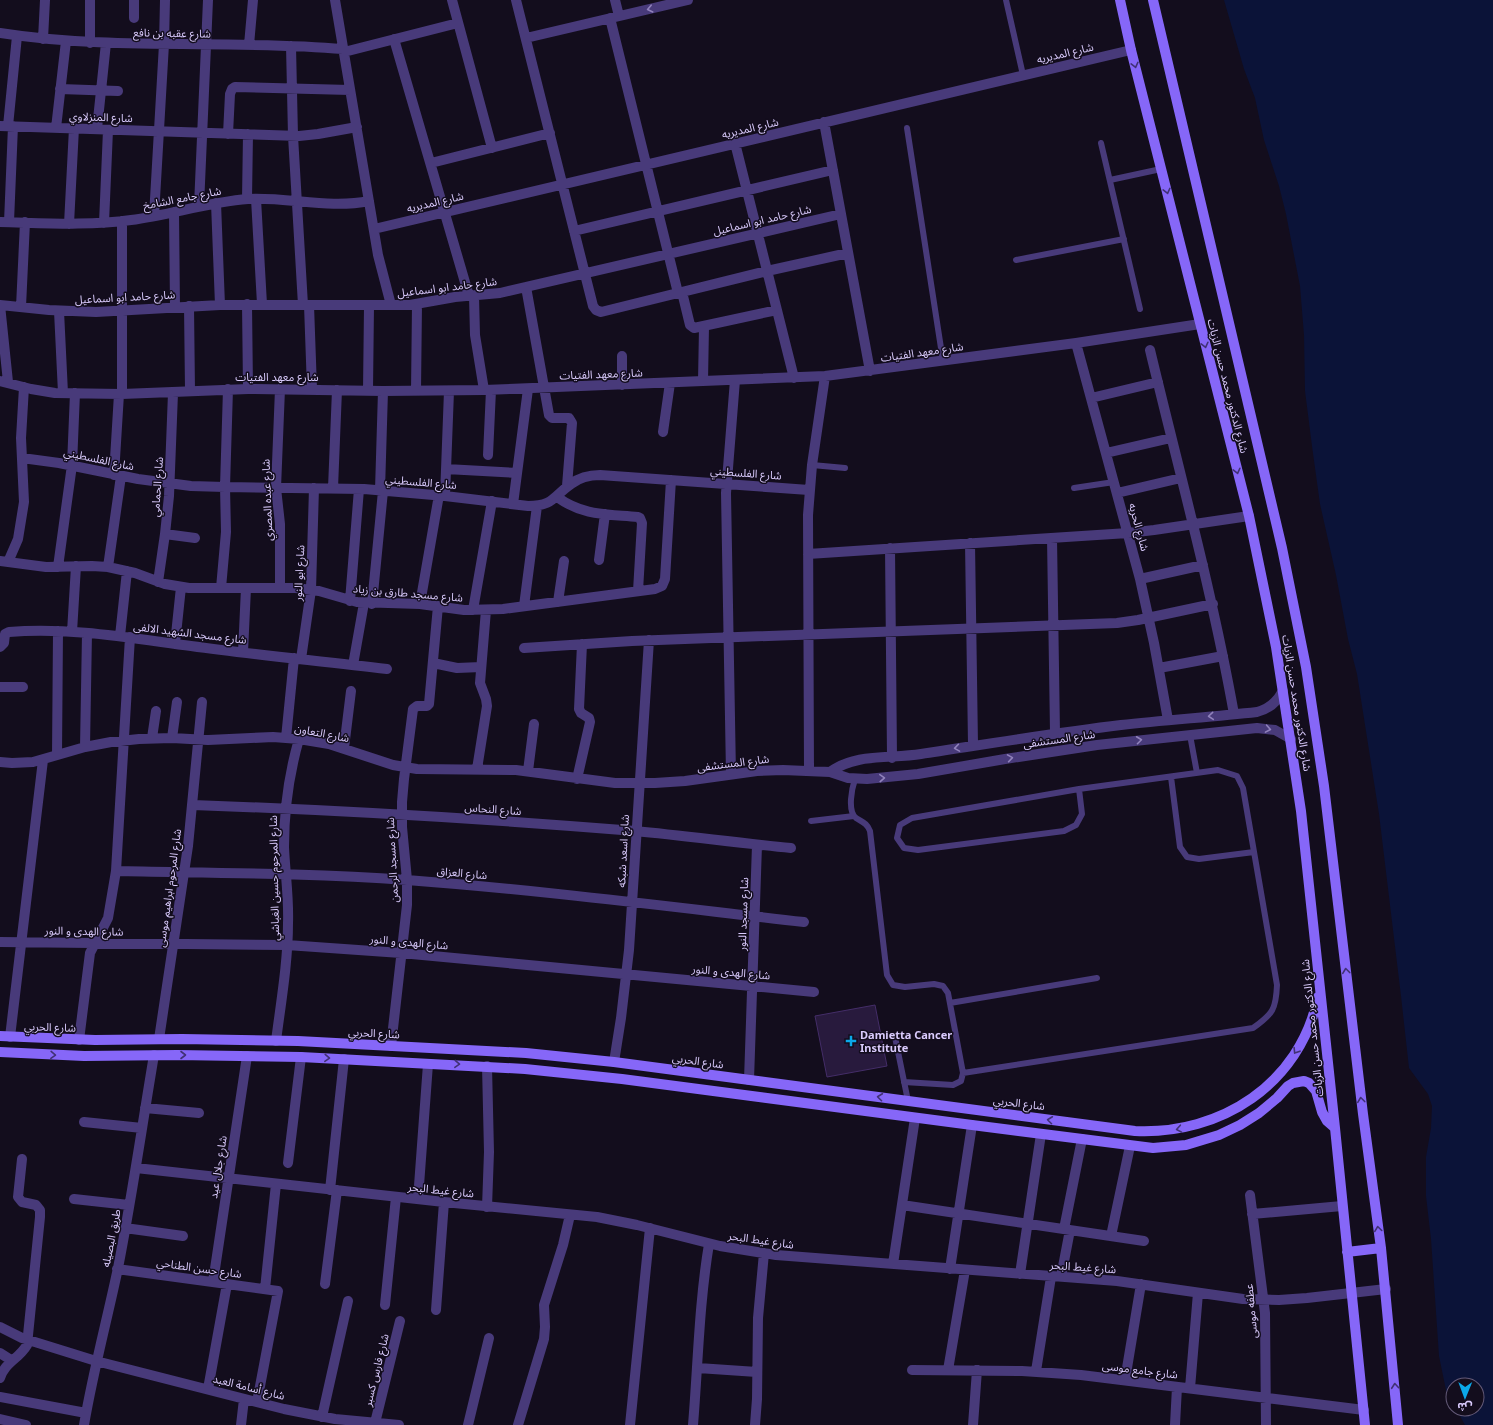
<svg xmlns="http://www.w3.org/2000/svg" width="1493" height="1425" font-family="'Noto Sans','Noto Sans Arabic',sans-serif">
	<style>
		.water { fill: #0b1338 }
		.building { fill: #281a3d; stroke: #442d68 }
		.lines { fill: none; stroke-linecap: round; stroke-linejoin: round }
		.lane { stroke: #483a7a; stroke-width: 6 }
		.street { stroke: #483a7a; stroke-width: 10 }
		.secondary { stroke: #8667f8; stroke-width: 10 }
		.oneway { stroke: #9182bc }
		.oneway2 { stroke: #413175 }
		.poi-dot { fill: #0ba8e9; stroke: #130d1d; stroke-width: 1.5 }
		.labels { text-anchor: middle; stroke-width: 3; stroke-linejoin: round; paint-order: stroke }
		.street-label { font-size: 11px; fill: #dacbfd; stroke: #130d1d }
		.poi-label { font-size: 11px; font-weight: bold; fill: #dacbfd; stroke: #130d1d; text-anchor: start }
	</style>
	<rect width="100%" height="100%" fill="#130d1d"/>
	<path class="water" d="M1224,0H1493V1425H1465L1456,1409H1477V1385H1453V1405L1447,1395L1439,1356L1431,1239L1426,1196V1157L1431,1128L1432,1106L1428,1094L1409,1068L1401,996L1379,814L1357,674L1348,639L1336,575L1320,504L1312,446L1305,391L1304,335L1300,286L1286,214L1279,186L1264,140L1255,98L1244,69Z"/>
	<path class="building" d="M875,1005L887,1066L827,1077L815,1016Z"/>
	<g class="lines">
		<path class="lane" d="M1006,0L1023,75
			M907,128L943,361
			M1101,143L1140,309
			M1110,180L1161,169
			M1016,260L1124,239
			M812,465L845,468
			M1074,488L1114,482
			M1190,735L1197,773
			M1171,777L1180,847L1187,857L1199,859L1254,852
			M855,779C852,788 847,811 856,818C862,822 867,823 870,831L887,975L893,985L905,987L934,984L943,986L948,993L963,1073L961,1081L953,1085L904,1082
			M811,821L854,816
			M950,1003L1097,978
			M895,1037L908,1101
			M963,1073L1253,1028C1273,1014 1276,1009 1277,985L1243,788L1237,776L1218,770L1079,789L912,818L900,825L897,838L904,848L918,850L1064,831L1076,825L1082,814L1079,789"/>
		<path class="street" d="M90,0V43
			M335,0L378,255L391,305
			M452,0L492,148
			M516,0L593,306L596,310L601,312L767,271L848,253
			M615,0L619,16
			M134,18V0
			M610,18L678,293
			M0,33C114,51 229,39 343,49
			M526,38L688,0
			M43,39L45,0
			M394,39L469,296
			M249,45L253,0
			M291,46L293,136L303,305
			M344,52L458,23
			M60,89L118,91
			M824,122L870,371
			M0,126L299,136L318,134L357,127
			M8,126L17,36
			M56,128L66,41
			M97,129L106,43
			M228,134L230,94L232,89L235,87L350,90
			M735,143L794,378
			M431,163L550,133
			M247,199L248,134
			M256,199L262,304
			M216,203L220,305
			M199,206L208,0
			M174,212L175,307
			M154,216L164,44L165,0
			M122,221V394
			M0,222C44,223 88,226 131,220C170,215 208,202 248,199C289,197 329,209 369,201
			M9,222L13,126
			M104,223L108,130
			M69,224L74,128
			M374,229L1131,50
			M574,231L833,170
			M526,287L549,415L552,418H569L572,423L567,486
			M682,292L690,325L694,328L777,310
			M474,296L475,335L484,390
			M247,304L248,389
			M0,305L49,310L96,312L220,305H410L455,297L500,293L841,214
			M0,305L8,382
			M309,305L312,389
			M189,306L190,391
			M21,307L25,222
			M59,311L63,393
			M1076,343L1140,579L1154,643L1168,720
			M1150,350C1179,471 1212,591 1234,714
			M622,356V385
			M0,381L31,389L55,393L122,394L248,389L383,391L484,390L825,376L1076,343L1200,324
			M703,381L704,327
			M280,389L276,488L280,524V588
			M368,390L369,306
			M416,391L417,304
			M1091,398L1158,382
			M663,432L670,383
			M1106,453L1171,438
			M488,455L491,390
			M22,458L59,463L138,479L191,486L225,487L364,489L445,496L528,506C554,506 553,496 571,484C580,477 589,475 600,475L809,490
			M446,469L517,473
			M114,475L119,394
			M333,488L337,390
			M380,490L383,391
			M1117,493L1181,478
			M445,496L449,391
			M557,497C583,516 607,514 638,517L640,518L642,523L638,591
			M513,504L528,389
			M165,534L195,538
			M1052,538L1055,733
			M970,543L973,745
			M890,548L892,758
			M808,554L1128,533L1154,530L1249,516
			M599,560L605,514
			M0,561L46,567L92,566L108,567L135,573L165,584L189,588H296L319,591L357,602L420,604L464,610L503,609L655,589L662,586L665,579L671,480
			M8,562L18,539L24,502L21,438L24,387
			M58,567L72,465L75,393
			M108,567L121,476
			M1140,579L1203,565
			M158,582L165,534L169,496L173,393
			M221,588L226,532L225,487L228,389
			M350,601L359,489
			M558,602L564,561
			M372,604L383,491
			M420,604L439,495
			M524,606L537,506
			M473,610L492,501
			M72,632L76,566
			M120,636L127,571
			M175,644L181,587
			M0,647L4,643L5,634L9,632C70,627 130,638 191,646C256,655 322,661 387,669
			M524,648L632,641L1117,623L1138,620L1213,604
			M243,652L246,588
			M301,659L311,590L314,488
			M433,663L457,668L481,667
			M353,665L364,603
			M1159,668L1223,656
			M0,687H23
			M152,738L156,711
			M172,738L177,702
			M286,738L294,658
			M85,747L87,633
			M344,748L351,691
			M57,755L58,631
			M0,762L12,763L33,762L85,747L111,742L139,739L172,738L208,740L273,737L299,739L329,744L393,765L417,769L516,770L615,783H655L685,781L757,771L783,770L830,772L848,778L867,779L918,774L1005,759L1097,745L1257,728L1275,730L1291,739
			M477,769L487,706L486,699L480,683L486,610
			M809,770L808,515L812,465L825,376
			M528,771L534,724
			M830,772C856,753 890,759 921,754C987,744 1054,733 1121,725C1166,720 1211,717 1257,712C1269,709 1277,702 1283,691
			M731,774L726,493L735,380
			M577,779L590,722L589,718L581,713L579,709L582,644
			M193,805C340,810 488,819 635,831C687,836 739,843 791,848
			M116,871C213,873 310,873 407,880C540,890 672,907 804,922
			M0,942L287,945L401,953L814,992
			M10,1037L43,760
			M159,1039L188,846L202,702
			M79,1040L90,953L108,918L116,871L130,637
			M276,1041C281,1002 288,962 288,923C289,897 285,872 284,847C284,810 289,774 299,739
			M391,1046L407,905V880L402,827V802L404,779L413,709L417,706H427L429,704L438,606
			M614,1062L621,1018L629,950L649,640
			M749,1080L757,845
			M145,1108L199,1113
			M84,1122L142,1128
			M288,1163L301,1057
			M136,1168L444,1202L597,1217L637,1225L720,1246L776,1255L1117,1281L1243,1299L1279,1300L1307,1298L1386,1289
			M330,1190L344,1059
			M1250,1195L1265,1313L1266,1425
			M74,1199L129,1205
			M418,1199L428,1064
			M902,1205L1144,1241
			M487,1207L489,1152L487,1066
			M1252,1214L1342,1206
			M125,1228L183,1236
			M1064,1229L1082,1139
			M1111,1236L1130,1146
			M893,1264L915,1118
			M117,1269L278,1291L257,1402
			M950,1269L972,1125
			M1020,1274L1041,1134
			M1061,1277L1070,1230
			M213,1282L247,1056
			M325,1284L337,1190
			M265,1289L276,1184
			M385,1305L396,1197
			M436,1310L444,1202
			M0,1327L22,1338L96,1361L284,1409L335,1419L399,1425
			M0,1353L11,1360
			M698,1368L757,1372
			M912,1370L1022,1371L1081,1375L1364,1410
			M948,1370L965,1270
			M1036,1371L1051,1277
			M0,1378C5,1362 19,1359 27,1345L40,1217V1210L36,1205L22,1202L18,1197L22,1159
			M1125,1380L1141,1284
			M1190,1388L1198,1293
			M208,1389L227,1284
			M0,1397L86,1413
			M322,1417L348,1301
			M0,1419L26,1425
			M375,1423L400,1321
			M84,1425C93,1372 107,1320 118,1268C132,1197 142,1126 154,1055
			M241,1425L244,1399
			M468,1425L489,1338
			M518,1425L544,1339L545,1327L544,1305L563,1245L570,1215
			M630,1425L650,1228
			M693,1425C698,1365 699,1304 709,1244
			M755,1425L757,1399L758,1318L764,1253
			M973,1425L977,1370
			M1175,1425L1177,1387"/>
		<path class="secondary" d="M1120,0L1131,50L1249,516L1276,647L1301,811L1335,1128L1365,1425
			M1153,0L1282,548L1306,667L1324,786L1363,1114L1381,1248L1398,1425
			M0,1036L95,1040L182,1039L298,1041L526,1053L614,1062L1135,1131C1221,1135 1300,1084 1318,997
			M0,1052L84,1056L177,1055L301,1057L525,1069L622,1079L972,1125L1153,1148L1186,1145L1219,1135L1240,1125L1259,1113L1277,1098L1288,1086L1293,1083L1304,1081L1309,1083L1316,1091L1322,1112L1327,1121L1335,1128
			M1347,1252L1381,1248"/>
	</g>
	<defs><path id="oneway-chevron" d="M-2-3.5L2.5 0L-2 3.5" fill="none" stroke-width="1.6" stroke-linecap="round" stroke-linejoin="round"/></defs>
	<g class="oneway">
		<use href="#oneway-chevron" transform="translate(650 9) rotate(167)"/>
		<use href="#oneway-chevron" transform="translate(1211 716) rotate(175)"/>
		<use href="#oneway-chevron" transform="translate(1268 729) rotate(10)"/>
		<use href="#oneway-chevron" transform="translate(1139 740) rotate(-7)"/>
		<use href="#oneway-chevron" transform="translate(957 748) rotate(171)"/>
		<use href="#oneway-chevron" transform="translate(1010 758) rotate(-9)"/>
		<use href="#oneway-chevron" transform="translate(882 778) rotate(-3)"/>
	</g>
	<g class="oneway2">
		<use href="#oneway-chevron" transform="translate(1135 65) rotate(76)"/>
		<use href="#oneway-chevron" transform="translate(1167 191) rotate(76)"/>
		<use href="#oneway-chevron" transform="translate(1205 345) rotate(76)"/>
		<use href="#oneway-chevron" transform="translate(1237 471) rotate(76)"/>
		<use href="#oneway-chevron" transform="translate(1346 971) rotate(-97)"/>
		<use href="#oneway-chevron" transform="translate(1296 1051) rotate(122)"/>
		<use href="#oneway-chevron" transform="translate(53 1055) rotate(2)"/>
		<use href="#oneway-chevron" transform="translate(183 1055)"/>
		<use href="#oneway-chevron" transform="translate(327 1058) rotate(3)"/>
		<use href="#oneway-chevron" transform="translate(457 1064) rotate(3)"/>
		<use href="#oneway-chevron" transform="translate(880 1097) rotate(-173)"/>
		<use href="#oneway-chevron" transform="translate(1361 1100) rotate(-97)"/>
		<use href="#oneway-chevron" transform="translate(1050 1120) rotate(-173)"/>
		<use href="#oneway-chevron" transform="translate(1179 1129) rotate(170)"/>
		<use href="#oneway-chevron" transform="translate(1378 1229) rotate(-98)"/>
		<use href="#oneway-chevron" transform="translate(1395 1386) rotate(-95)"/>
	</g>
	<path class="poi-dot" d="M849 1035h4v4h4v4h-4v4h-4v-4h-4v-4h4z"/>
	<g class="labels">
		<g class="street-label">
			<text transform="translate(172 33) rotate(1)" y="4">شارع عقبه بن نافع</text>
			<text transform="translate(1065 53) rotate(-13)" y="4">شارع المديريه</text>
			<text transform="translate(101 117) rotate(2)" y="4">شارع المنزلاوي</text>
			<text transform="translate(750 128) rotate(-13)" y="4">شارع المديريه</text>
			<text transform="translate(182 198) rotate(-11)" y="4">شارع جامع الشامخ</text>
			<text transform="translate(435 202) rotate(-13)" y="4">شارع المديريه</text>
			<text transform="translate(762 220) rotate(-13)" y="4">شارع حامد ابو اسماعيل</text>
			<text transform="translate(447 287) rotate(-7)" y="4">شارع حامد ابو اسماعيل</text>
			<text transform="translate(125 297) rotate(-3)" y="4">شارع حامد ابو اسماعيل</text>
			<text transform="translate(922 352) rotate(-8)" y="4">شارع معهد الفتيات</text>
			<text transform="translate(601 374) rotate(-2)" y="4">شارع معهد الفتيات</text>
			<text x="277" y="381">شارع معهد الفتيات</text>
			<text transform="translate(1228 386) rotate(76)" y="4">شارع الدكتور محمد حسن الزيات</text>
			<text transform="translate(99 459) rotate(12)" y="4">شارع الفلسطيني</text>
			<text transform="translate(746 473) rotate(4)" y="4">شارع الفلسطيني</text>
			<text transform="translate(421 482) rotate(5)" y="4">شارع الفلسطيني</text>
			<text transform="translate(157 487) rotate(-86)" y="4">شارع الحمامي</text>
			<text transform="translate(267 500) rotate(-92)" y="4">شارع عبده المصري</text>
			<text transform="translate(1139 527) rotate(75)" y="4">شارع الحريه</text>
			<text transform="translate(299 573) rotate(-87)" y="4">شارع ابو النور</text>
			<text transform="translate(408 593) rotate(5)" y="4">شارع مسجد طارق بن زياد</text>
			<text transform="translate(190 633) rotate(7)" y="4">شارع مسجد الشهيد الالفى</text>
			<text transform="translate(1297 703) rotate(81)" y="4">شارع الدكتور محمد حسن الزيات</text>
			<text transform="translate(322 733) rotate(11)" y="4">شارع التعاون</text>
			<text transform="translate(1059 739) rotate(-8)" y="4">شارع المستشفى</text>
			<text transform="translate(733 763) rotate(-7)" y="4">شارع المستشفى</text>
			<text transform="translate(493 809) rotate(4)" y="4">شارع النحاس</text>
			<text transform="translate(623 851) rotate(-87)" y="4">شارع اسعد شبكه</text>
			<text transform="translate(392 860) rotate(-93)" y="4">شارع مسجد الرحمن</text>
			<text transform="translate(462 873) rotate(5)" y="4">شارع العزاق</text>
			<text transform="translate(274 878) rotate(-91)" y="4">شارع المرحوم حسين الغباشي</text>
			<text transform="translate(169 888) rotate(-82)" y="4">شارع المرحوم ابراهيم موسى</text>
			<text transform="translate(743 914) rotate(-88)" y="4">شارع مسجد النور</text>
			<text transform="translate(84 931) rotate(1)" y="4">شارع الهدى و النور</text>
			<text transform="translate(409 942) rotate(5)" y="4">شارع الهدى و النور</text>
			<text transform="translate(731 972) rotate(5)" y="4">شارع الهدى و النور</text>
			<text transform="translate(50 1027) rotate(2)" y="4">شارع الحربي</text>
			<text transform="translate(1312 1028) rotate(-96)" y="4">شارع الدكتور محمد حسن الزيات</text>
			<text transform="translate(374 1033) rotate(3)" y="4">شارع الحربي</text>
			<text transform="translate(698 1061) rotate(8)" y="4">شارع الحربي</text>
			<text transform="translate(1019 1103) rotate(7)" y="4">شارع الحربي</text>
			<text transform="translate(218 1167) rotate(-81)" y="4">شارع جلال عيد</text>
			<text transform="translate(441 1190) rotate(6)" y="4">شارع غيط البحر</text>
			<text transform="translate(111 1238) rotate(-79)" y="4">طريق البصيله</text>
			<text transform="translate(761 1240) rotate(8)" y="4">شارع غيط البحر</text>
			<text transform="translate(1083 1267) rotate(4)" y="4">شارع غيط البحر</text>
			<text transform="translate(199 1268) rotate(8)" y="4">شارع حسن الطناحي</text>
			<text transform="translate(1251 1311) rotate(-95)" y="4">عطفه موسى</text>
			<text transform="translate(376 1370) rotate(-76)" y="4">شارع فارس كسبر</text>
			<text transform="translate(1140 1370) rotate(7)" y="4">شارع جامع موسى</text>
			<text transform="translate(249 1387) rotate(14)" y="4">شارع أسامة العبد</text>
		</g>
		<g class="poi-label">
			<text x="860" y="1039">Damietta Cancer<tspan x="860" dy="13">Institute</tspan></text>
		</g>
	</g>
	<g transform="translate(1465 1397) rotate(181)"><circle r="19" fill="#130d1d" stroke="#635977"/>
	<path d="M0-3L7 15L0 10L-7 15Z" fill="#0ba8e9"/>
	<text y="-6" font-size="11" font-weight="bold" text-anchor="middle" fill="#dacbfd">ش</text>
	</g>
</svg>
